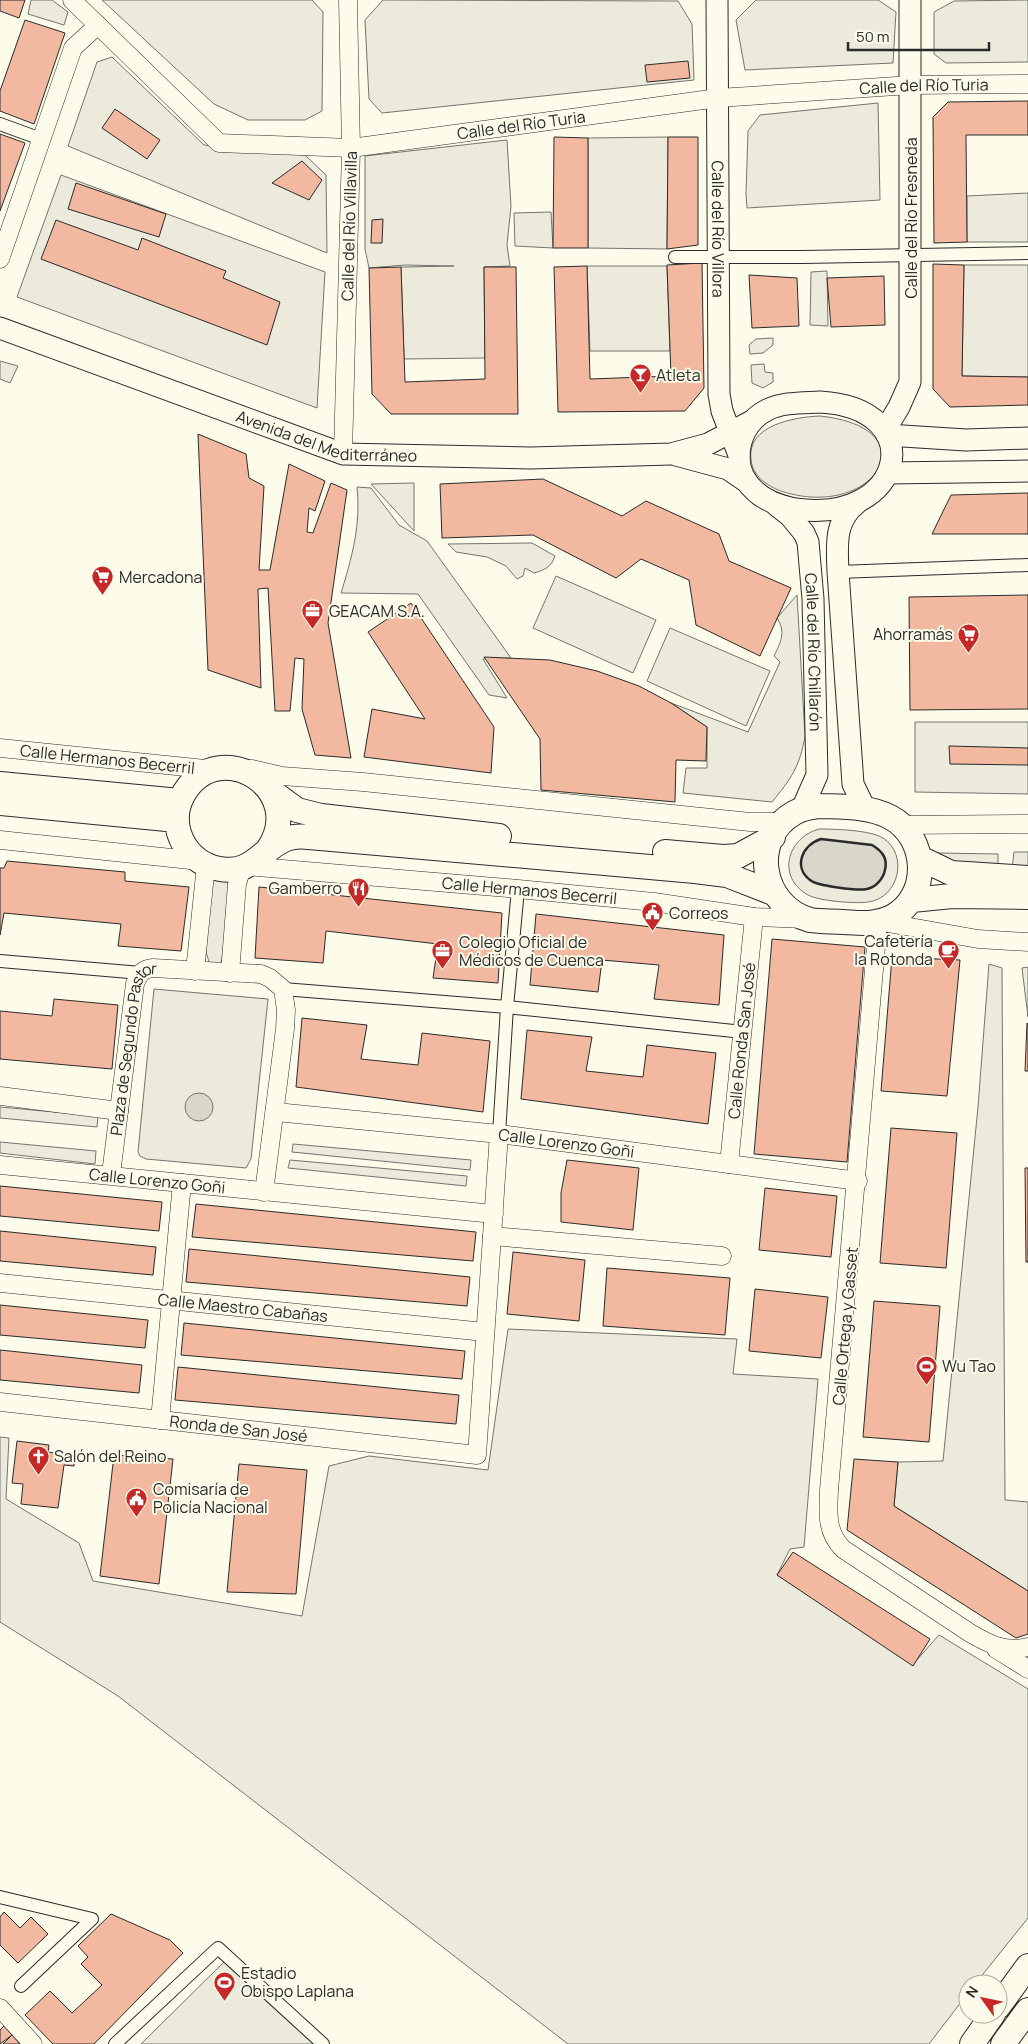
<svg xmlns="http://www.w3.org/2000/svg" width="1028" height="2044" font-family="Manrope,sans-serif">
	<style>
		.green { fill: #ecebdb; stroke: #74746e }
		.parking { fill: #eceadb; stroke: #74746e }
		.water { fill: #d8d7c9; stroke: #74746e }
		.building { fill: #f2b8a0; stroke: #2b2b2b }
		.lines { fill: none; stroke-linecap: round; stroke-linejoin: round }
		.pedestrian-casing { stroke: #2b2b2b; stroke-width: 14 }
		.minor-casing { stroke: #2b2b2b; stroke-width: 19 }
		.tertiary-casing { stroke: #2b2b2b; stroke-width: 23 }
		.secondary-casing { stroke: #2b2b2b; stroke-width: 26 }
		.pedestrian { stroke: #fdfbea; stroke-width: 12 }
		.minor { stroke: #fdfbea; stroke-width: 18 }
		.tertiary { stroke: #fdfbea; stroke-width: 21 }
		.secondary { stroke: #fdfbea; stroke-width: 24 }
		.wall { stroke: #2b2b2b; stroke-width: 2.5 }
		.labels { text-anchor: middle; stroke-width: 4; stroke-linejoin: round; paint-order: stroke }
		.street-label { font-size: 16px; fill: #2b2b2b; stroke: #fdfbea }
		.poi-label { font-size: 16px; fill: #2b2b2b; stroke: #fdfbea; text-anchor: start }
	</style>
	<rect width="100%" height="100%" fill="#fdfbea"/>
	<path class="green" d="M31,0H52L68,12L64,25L28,14Z
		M102,0H312L323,12L322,111L305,120H248L214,104Z
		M383,0L678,1L692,24L694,80L382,113L369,99L365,20Z
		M756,0H878L896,12L893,63L745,70L736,20Z
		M1028,0V62L946,63L934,54V12L954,1Z
		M112,57L204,145L305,155L326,175L327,253L68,146L97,62Z
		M878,103L880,200L747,208L746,194L748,131L760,115Z
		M668,137L667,249L588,248V138Z
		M507,140L511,206L507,245L510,266L484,267L485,358L404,359L401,267L454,266L405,265L369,268L365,249V156Z
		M61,175L325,272L317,408L17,297Z
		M1028,193V242H967V196Z
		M551,212L553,248L515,246L514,213Z
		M964,265H1028V377L962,376Z
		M587,266H667L670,351H590Z
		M827,271L828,326L810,325L811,272Z
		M773,338V345L763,353L750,354L749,345L756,339Z
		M0,361L18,366L10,383L0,379Z
		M764,364L765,372L773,373V382L763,388L752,383L751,365Z
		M820,416C933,428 874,522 781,491C767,486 753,476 751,460C746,425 795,417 820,416Z
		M414,483V531L371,484Z
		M357,487L371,488L399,525L427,541L511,658L483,659L507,698L489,695L418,594L341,593C352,558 361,524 357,487Z
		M532,543L555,556C551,567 545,570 534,573L525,568L523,576L517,579L506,566L487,557L456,552L448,544Z
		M556,576L656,620L633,673L533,628Z
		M797,595L805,736C800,766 791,779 772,802L683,793L686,768H707V727L671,703L748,732L780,662L774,656C781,642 786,632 777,618Z
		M670,628L770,671L746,726L647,681Z
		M819,829C835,829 870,830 883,838C909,855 899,898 868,902C855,904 819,901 808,895C776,877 787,838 819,829Z
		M1014,852H1028V869H1012Z
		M938,853L998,854V868L944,860Z
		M221,875L227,878L230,890L222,959L220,965H210L205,949L211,880Z
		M989,964L1002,968L1005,1500L1028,1502V1591L894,1506L898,1462L943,1461L978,1107Z
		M1028,967V1017L1022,968Z
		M0,1107L98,1116L97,1127L0,1118Z
		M0,1142L96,1151L95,1164L0,1153Z
		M293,1144L471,1160L470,1170L292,1152Z
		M290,1160L467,1176L466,1186L288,1168Z
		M508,1329L737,1339L733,1374L818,1379L804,1547L790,1549L777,1575L915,1662L939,1635L1028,1689V1918L975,1984H968V1993L929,2044H568L118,1696L0,1622V1437L9,1438L6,1499L79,1543L93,1581L302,1616L329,1466L369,1456L488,1470Z
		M224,1962L309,2040L314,2044H141Z"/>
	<path class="parking" d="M915,722H1028V794L915,792Z
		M154,989L268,999L251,1159L246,1168L146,1159L140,1156L138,1152Z"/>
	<path class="water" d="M821,839L872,845C882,851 888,858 885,870C883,879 876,887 867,889C858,891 817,886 810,880C793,867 802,845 821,839Z
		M185 1107a14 14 0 1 1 28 0a14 14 0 1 1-28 0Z"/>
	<path class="building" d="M0,0H25L19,18L0,11Z
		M25,20L65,33L34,124L0,111V91Z
		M688,61L690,78L647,82L645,65Z
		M1028,101V135H966L967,242L934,243L933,117L948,102Z
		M115,109L160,140L147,159L102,128Z
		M0,134L25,143L0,211Z
		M554,137L588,138V248H553Z
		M668,137H698V245L667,249Z
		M302,161L322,180L309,200L272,183Z
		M76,183L166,214L159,237L68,209Z
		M383,219L382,243H371L372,220Z
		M56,220L138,250L142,238L226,271L223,278L280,302L267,345L41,259Z
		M702,263L704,388L685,411L558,412L554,267L587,266L590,379L671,376L667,265Z
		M933,264L964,265L962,376L1028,377V405L950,407L933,389Z
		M401,267L405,382L485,379L484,267H516L518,414H391L372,394L369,268Z
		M749,275L797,278L799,326L752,328Z
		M884,276L885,325L831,327L827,278Z
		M198,434L246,454L249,478L264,486L259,570H270L289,464L325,481L315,511L309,508L307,532L313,533L331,483L347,490L328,623L351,758L315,755L302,709L304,659L295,658L290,711H275L268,588L258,589L261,688L208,670Z
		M543,479L622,516L646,501L719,534L729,561L791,588L760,656L696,625L689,580L641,559L616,578L533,535L442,538L440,484Z
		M1028,493V534H932L951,495Z
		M1028,595V709L910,710L909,597Z
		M411,603L494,727L491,773L364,757L372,709L425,719L368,632Z
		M484,657L550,660L597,671L639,686L671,703L707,727L706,761L676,760L675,802L541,790L540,739Z
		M949,746L1028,748V765L950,764Z
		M7,861L125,872V881L189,887L181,951L118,946L121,924L4,913L0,935V868H4Z
		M259,887L502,913L498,983L433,978L438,944L326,931L323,963L255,958Z
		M536,914L724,935L719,1005L654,999L659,965L602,960L598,992L530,985Z
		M772,939L865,947L847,1162L754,1154Z
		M892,957L960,960L947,1096L881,1091Z
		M54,999L118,1005L112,1069L0,1059V1011L52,1016Z
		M302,1018L367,1025L361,1059L418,1065L422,1033L490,1041L483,1112L296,1087Z
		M1027,1023L1028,1024V1071H1025Z
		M527,1030L592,1037L586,1071L643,1077L647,1045L716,1053L708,1124L521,1099Z
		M891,1128L957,1133L946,1268L880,1263Z
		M567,1160L639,1168L633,1230L561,1222V1193Z
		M1025,1168H1028V1262H1026Z
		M0,1186L162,1202L159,1231L0,1216Z
		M765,1188L837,1196L831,1257L759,1250Z
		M196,1204L476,1232L473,1261L192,1237Z
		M0,1231L156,1247L153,1275L0,1261Z
		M189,1249L470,1277L467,1306L186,1282Z
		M513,1252L585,1260L579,1321L507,1314Z
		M607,1268L730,1278L725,1335L603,1326Z
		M755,1289L828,1297L821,1358L749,1351Z
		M874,1301L940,1306L929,1442L863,1437Z
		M0,1305L148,1320L145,1348L0,1335Z
		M184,1323L465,1351L462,1379L181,1355Z
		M0,1350L142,1365L139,1393L0,1380Z
		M178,1367L459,1395L456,1424L175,1400Z
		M17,1441L49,1445L48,1452L75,1456L74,1466L64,1465L58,1508L21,1504L23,1484L12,1483Z
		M114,1455L173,1459L159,1584L100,1576Z
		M854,1459L898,1462L894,1506L1028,1591V1634L1016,1638L847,1530Z
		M239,1464L307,1470L296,1594L227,1592Z
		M793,1552L930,1639L913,1666L777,1575Z
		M4,1912L20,1928L31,1917L48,1934L18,1963L0,1945V1917Z
		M111,1914L170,1940L183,1953L94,2044H53L25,2015L50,1991L72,2013L102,1985L81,1964L88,1957L78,1946Z
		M4,2026L12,2035L0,2044V2030Z
		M12,2035L20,2044H3Z"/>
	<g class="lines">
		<defs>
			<path id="pedestrian" d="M0,124L41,139
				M675,257H802L1028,253
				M838,572L1028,565
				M0,961L141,973
				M283,989L507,1007L743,1032
				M499,1134L507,1007L518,889
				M0,1897L92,1919L21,1986
				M115,2044L218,1948L323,2044"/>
			<g id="minor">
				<path id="s1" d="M72,0L219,143L351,148L718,98L911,85L1028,84"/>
				<path d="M0,259L73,48L98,25"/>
				<path id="s2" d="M343,454L351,148L348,0"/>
				<path id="s3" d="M0,748L215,770"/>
				<path d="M244,770L252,769L282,776L363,782L750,822H782"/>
				<path d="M902,825L1028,824"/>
				<path d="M0,840L200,861"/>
				<path d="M882,922L978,939L1028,942"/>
				<path d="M878,923L829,1490C828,1513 826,1532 843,1549L970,1633C989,1644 1005,1653 1028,1647"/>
				<path d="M195,971L206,865"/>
				<path id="s4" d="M230,973L237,884L240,874L247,866L518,889L654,902L754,917L806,919"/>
				<path d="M0,1096L119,1111"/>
				<path id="s5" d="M276,1112L499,1134L858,1181"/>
				<path id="s6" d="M729,1164L754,917"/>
				<path id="s7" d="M0,1165L494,1214"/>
				<path id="s8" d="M111,1174L135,984C139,974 142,969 153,968L261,974L270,978L283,989L286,1010L285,1029L264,1192"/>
				<path d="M492,1236L722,1256"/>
				<path id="s9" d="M0,1283L485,1332"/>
				<path id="s10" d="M0,1402L477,1455L499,1134"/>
				<path d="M160,1420L182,1183"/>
				<path d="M996,1649L1028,1669"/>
				<path d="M0,2008L33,2044"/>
			</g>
			<g id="tertiary">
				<path id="s11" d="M717,0L719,394L722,411L739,455"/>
				<path id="s12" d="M0,328L343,454L531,458L671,454L708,444L752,421"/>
				<path d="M820,402C931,408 906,525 795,509C780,506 765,501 754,490C729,467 737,425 767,410C783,402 803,403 820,402Z"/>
				<path d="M885,430L899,407L910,382V0"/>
				<path d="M887,435L966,440L1028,438"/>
				<path d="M676,455L728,469L747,482"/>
				<path d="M888,473L1028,471"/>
				<path d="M857,503C834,521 837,545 838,572L853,784L865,809"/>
				<path id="s13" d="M776,505L790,516L804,533L808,542L813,599L817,775L802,809"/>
			</g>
			<path id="secondary" d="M0,784L180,801
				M271,791L297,810L321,816L499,836
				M0,803L177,820
				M819,806C843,807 869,806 890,817C928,837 931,896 892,917C876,925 862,923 844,922C834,921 821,922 810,920C761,906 749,839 794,813C802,808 811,807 819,806Z
				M267,851C310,791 220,733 184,793C177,805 175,820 179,833C185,852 200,866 220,869C252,875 261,849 286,839C294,836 301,836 309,837L695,871L727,875L773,893
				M665,852L723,857L738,856L773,837
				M920,858L951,873L1028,878
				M912,900L952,896L1028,897
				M998,2007L1028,1966
				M972,2044L993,2014
				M1003,2044L1028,2010"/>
		</defs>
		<use href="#pedestrian" class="pedestrian-casing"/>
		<use href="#minor" class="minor-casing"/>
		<use href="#tertiary" class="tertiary-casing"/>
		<use href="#secondary" class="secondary-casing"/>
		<use href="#pedestrian" class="pedestrian"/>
		<use href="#minor" class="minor"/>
		<use href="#tertiary" class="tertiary"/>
		<use href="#secondary" class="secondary"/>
		<path class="wall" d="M821,839L872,845C882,851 888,858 885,870C883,879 876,887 867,889C858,891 817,886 810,880C793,867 802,845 821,839Z"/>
	</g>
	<defs>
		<symbol id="bar-pin" viewBox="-11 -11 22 30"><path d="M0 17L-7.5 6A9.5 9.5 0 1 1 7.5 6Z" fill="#c62828" stroke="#fdfbea"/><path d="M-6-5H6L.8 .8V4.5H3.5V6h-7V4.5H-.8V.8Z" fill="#fff"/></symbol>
		<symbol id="supermarket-pin" viewBox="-11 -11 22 30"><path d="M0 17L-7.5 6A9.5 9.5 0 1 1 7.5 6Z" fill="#c62828" stroke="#fdfbea"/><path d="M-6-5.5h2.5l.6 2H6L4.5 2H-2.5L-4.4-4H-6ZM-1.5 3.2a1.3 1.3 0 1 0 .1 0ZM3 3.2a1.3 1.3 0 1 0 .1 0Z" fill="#fff"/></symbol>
		<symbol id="office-pin" viewBox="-11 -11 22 30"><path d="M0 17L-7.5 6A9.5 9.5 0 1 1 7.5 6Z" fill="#c62828" stroke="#fdfbea"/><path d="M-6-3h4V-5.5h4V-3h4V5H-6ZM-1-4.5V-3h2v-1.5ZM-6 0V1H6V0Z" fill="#fff"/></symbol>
		<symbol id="restaurant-pin" viewBox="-11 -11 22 30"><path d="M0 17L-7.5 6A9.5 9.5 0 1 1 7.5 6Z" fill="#c62828" stroke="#fdfbea"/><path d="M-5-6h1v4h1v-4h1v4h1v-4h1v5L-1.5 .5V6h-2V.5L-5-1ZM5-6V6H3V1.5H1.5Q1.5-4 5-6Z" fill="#fff"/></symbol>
		<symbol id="civic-pin" viewBox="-11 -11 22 30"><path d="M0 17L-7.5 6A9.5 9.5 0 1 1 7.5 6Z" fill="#c62828" stroke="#fdfbea"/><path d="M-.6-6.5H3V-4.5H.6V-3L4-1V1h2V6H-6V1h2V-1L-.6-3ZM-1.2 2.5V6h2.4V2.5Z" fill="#fff"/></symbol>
		<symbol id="cafe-pin" viewBox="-11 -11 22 30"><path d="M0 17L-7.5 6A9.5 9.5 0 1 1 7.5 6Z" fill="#c62828" stroke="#fdfbea"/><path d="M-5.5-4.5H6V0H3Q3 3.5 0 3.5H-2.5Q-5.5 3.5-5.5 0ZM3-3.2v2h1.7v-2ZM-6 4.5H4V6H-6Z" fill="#fff"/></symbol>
		<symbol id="stadium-pin" viewBox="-11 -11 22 30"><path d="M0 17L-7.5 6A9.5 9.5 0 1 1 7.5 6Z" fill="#c62828" stroke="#fdfbea"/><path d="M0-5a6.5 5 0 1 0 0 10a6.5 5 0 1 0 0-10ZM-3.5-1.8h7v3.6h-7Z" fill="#fff"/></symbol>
		<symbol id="church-pin" viewBox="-11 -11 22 30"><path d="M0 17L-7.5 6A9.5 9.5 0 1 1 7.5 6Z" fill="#c62828" stroke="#fdfbea"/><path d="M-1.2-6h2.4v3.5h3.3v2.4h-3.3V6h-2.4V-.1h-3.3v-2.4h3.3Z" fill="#fff"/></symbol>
	</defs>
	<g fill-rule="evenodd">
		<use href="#bar-pin" x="628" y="362" width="25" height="34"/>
		<use href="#supermarket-pin" x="90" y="564" width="25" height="34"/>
		<use href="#office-pin" x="300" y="598" width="25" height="34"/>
		<use href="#supermarket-pin" x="956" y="622" width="25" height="34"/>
		<use href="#restaurant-pin" x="346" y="876" width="25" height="34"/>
		<use href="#civic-pin" x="640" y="900" width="25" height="34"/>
		<use href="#cafe-pin" x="936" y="938" width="25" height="34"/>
		<use href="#office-pin" x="430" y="938" width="25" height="34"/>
		<use href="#stadium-pin" x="914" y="1354" width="25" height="34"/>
		<use href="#church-pin" x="26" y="1444" width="25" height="34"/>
		<use href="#civic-pin" x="124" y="1486" width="25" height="34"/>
		<use href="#stadium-pin" x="212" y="1970" width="25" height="34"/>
	</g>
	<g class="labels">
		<g class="street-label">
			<text dy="6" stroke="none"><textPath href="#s1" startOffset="914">Calle del Río Turia</textPath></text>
			<text dy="6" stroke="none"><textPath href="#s1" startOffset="509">Calle del Río Turia</textPath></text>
			<text transform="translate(911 218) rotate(-90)" y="6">Calle del Río Fresneda</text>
			<text dy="6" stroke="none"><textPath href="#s2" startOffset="228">Calle del Río Villavilla</textPath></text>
			<text dy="6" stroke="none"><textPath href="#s11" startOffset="229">Calle del Río Villora</textPath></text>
			<text dy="6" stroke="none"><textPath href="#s12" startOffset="346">Avenida del Mediterráneo</textPath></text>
			<text dy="6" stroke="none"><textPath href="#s13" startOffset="160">Calle del Río Chillarón</textPath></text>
			<text dy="6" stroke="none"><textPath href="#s3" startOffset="108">Calle Hermanos Becerril</textPath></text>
			<text dy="6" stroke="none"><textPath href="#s4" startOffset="394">Calle Hermanos Becerril</textPath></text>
			<text dy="6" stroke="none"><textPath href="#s6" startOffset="124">Calle Ronda San José</textPath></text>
			<text dy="6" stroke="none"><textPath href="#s8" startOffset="130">Plaza de Segundo Pastor</textPath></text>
			<text dy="6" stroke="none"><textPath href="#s5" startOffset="292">Calle Lorenzo Goñi</textPath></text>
			<text dy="6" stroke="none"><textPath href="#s7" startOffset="158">Calle Lorenzo Goñi</textPath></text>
			<text dy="6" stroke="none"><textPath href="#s9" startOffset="244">Calle Maestro Cabañas</textPath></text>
			<text transform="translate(845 1326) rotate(-85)" y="6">Calle Ortega y Gasset</text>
			<text dy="6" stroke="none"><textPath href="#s10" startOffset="240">Ronda de San José</textPath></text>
		</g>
		<g class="poi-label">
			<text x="656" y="381">Atleta</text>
			<text x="119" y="583">Mercadona</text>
			<text x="329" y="617">GEACAM S.A.</text>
			<text x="953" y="640" text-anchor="end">Ahorramás</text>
			<text x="342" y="894" text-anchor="end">Gamberro</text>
			<text x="669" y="919">Correos</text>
			<text x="933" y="947" text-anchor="end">Cafetería<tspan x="933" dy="18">la Rotonda</tspan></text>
			<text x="459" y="948">Colegio Oficial de<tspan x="459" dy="18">Médicos de Cuenca</tspan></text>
			<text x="942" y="1372">Wu Tao</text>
			<text x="54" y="1462">Salón del Reino</text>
			<text x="153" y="1495">Comisaría de<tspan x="153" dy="18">Policía Nacional</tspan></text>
			<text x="241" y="1979">Estadio<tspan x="241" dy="18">Obispo Laplana</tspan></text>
		</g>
	</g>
	<g transform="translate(983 1999) rotate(303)"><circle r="24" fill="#fdfbea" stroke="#a9a89e"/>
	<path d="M0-4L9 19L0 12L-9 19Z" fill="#c62828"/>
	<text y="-8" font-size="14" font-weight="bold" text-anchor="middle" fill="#2b2b2b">N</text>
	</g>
	<path d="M848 42v8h141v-8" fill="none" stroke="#2b2b2b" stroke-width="2.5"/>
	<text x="856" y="42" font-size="15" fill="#2b2b2b" stroke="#fdfbea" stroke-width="4" paint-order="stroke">50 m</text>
</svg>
